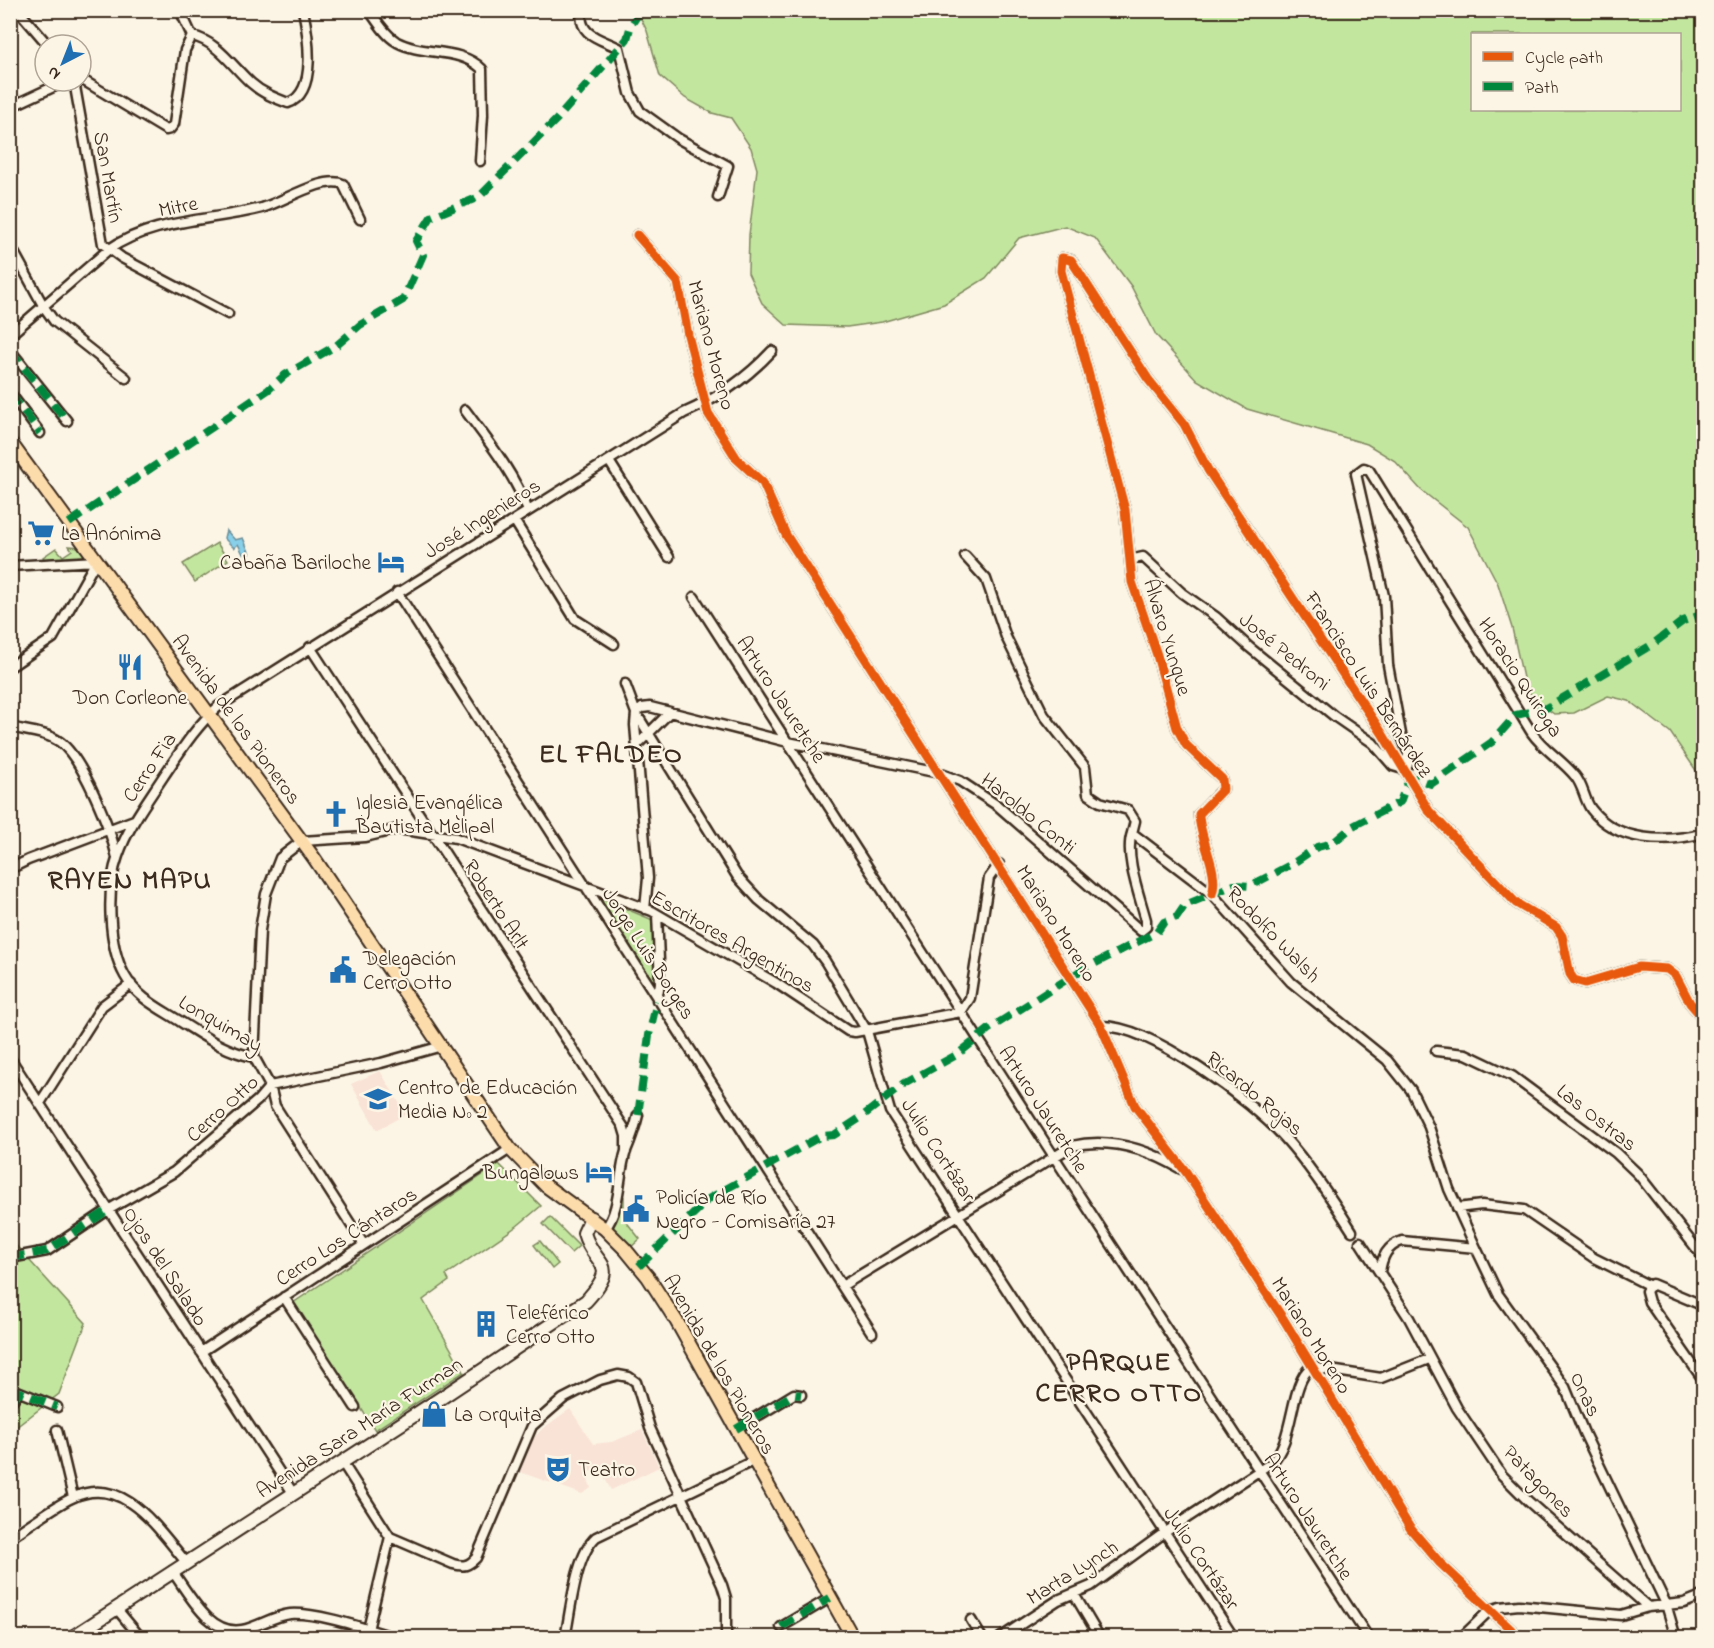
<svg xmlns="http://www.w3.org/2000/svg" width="1714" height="1648" font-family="'Indie Flower',sans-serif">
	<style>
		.built { fill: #f9e2d6 }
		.green { fill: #c3e69f; stroke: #7f885e; stroke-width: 1.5; fill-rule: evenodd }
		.water { fill: #88cfe9; stroke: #698d98; stroke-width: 1.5 }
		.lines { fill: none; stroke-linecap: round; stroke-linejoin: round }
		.minor-casing { stroke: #3b2a1e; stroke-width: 13 }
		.secondary-casing { stroke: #3b2a1e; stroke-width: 16 }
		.primary-casing { stroke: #3b2a1e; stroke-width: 16 }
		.minor { stroke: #fcf5e5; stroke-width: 8 }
		.secondary { stroke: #fcf5e5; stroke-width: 12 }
		.primary { stroke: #fddcac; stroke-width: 12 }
		.quiet { stroke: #00873e; stroke-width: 8; stroke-dasharray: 15 8; stroke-linecap: butt }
		.cycleway-casing { stroke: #fcf5e5; stroke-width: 13 }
		.cycleway { stroke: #e8590c; stroke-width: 9 }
		.labels { text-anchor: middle; stroke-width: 4.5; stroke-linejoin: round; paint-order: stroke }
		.street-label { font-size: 21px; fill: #3b2a1e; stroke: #fcf5e5 }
		.poi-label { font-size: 21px; fill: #3b2a1e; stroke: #fcf5e5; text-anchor: start }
		.district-label { font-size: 27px; font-weight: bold; letter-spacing: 1.5px; fill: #3b2a1e; stroke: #fcf5e5 }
	</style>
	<rect width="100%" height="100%" fill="#fcf5e5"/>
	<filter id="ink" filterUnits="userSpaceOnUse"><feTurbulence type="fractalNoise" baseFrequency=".0167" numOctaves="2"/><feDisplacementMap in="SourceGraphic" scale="12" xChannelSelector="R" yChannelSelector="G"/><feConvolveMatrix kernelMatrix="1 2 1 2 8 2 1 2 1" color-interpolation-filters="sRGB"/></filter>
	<g filter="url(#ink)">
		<path class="built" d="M380,1071L406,1114L377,1130L351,1084Z
			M570,1409L593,1444L612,1442L642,1430L659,1467L611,1490L599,1467L586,1474L591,1488L582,1494L520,1472L533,1439L542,1429Z"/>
		<path class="green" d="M637,11H1703V777L1697,772L1670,732L1629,701L1608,696L1574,713L1554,714L1538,702L1525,687L1512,628L1498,584L1468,527L1421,490L1395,461L1367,444L1247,409L1197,380L1156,335L1131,286L1095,238L1065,226L1019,238L986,278L944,304L882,322L847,327L786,325L762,303L748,273L749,235L757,169L751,148L731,118L712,113L685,98L660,76L647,31ZM1472,34H1680V110H1472Z
			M217,543L228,560L195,582L183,564Z
			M69,546L81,547L86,558L46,562L43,557L56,548L63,556L72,550Z
			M592,895L653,920L656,984L653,987Z
			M499,1164L541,1206L517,1226L446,1275L449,1281L423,1300L464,1372L375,1430L293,1303Z
			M624,1197V1219L640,1239L630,1248L609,1228L615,1221L618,1199Z
			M550,1217L579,1246L571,1253L543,1224Z
			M11,1240L86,1323L59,1394L11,1431Z
			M540,1241L558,1264L552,1269L534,1245Z"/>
		<path class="water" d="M226,530L235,540L243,538L250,554H243L238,544L234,548L224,538Z"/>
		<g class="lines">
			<defs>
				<path id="minor" d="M18,10L48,45
					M180,10L192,36C217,41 233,67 251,83C262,93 275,98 288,103C318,93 308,34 303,10
					M369,10C377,21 385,35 397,42C423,56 460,47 482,69L483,115L480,161
					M582,10C577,36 602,39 619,48L630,93L640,111L679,139L728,166L718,197
					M81,79L166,130L170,129L174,124L185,50L192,36
					M74,81L103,244L122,258L228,314
					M10,107L66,81
					M637,235L678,282L688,335L708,413L737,459L763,483L786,535L1101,1026L1135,1106L1186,1172L1284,1320L1410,1528L1440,1563L1520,1638
					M10,245L44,307L54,321L126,378
					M10,335L108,250C152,219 211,221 262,208C283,202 324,175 343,184L360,219
					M10,350L67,421
					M10,393L40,433
					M465,410C489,442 514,473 528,511
					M609,461L669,557
					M514,520L575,619L614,644
					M965,556L986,579L1006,637L1044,715L1085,767L1088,794L1100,802L1128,810L1135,821L1132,833L1212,894L1291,982L1387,1060L1411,1090L1429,1127L1449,1189L1476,1248L1498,1294L1565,1387L1584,1433L1666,1604L1676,1638
					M1130,560L1143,557L1182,593L1216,617L1249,647L1334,716L1373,743L1393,766L1403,769L1408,765V752L1401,734L1388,665L1384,596L1356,474L1364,468L1369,470L1532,733C1544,750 1562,760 1575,776C1583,785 1584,799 1591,809C1617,843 1667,843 1704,833
					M10,566L96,561
					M397,592L872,1333
					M694,597L1053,1155L1368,1637
					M310,647L623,1126L626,1136V1152
					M10,667L53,638L96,561
					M625,684L636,713L737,876L759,900L813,945L825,961L867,1031L890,1111L1234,1638
					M10,727C26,731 46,732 60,742C83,759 111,830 117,858
					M637,745L670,712
					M10,869L28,860L134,820
					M1212,894C1220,871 1199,839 1199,814L1223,789L1222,779L1186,745L1177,728L1157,655L1132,582L1125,510L1061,271L1062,258L1071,260L1148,379L1184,424L1208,470L1382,733L1429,811L1516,903L1556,927L1562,936L1570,974L1574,980L1585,983L1639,967L1667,969L1676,976L1690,1003L1704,1019
					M645,909L648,878L635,725L636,713L642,708L650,707L788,742L939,773L960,781L998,806L1141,931L1146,927V920C1140,897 1124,855 1132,833
					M657,914L660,983L657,1000
					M1101,1026C1151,1025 1251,1101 1285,1138C1310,1166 1332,1199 1352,1231
					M1436,1051L1466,1054L1512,1076L1616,1153L1638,1174L1704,1258
					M254,1057L260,930L266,894L280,858L302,841L365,837L398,829L456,838L652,911L776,983L848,1031L855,1032L961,1012L970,998L989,878L999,864
					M10,1058L293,1493
					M40,1103L102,1006L131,984
					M1457,1208L1482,1205L1524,1210L1594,1258L1648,1285
					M605,1229C621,1209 618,1175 626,1151C631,1139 635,1128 638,1115
					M1360,1242L1409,1318L1457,1408L1502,1475L1528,1501L1648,1607
					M364,1245L275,1106L270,1086L254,1057C226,1052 205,1037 181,1022C161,1009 137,998 125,976C108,946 106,889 118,856C128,827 146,803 163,777C180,752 196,726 219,706L684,413C719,398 746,379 772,351
					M10,1258L47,1251L108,1210L174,1172L258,1100L270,1086L381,1063L442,1046
					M1380,1272C1382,1257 1387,1246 1402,1241L1476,1248
					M842,1286L1072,1146C1110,1137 1147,1149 1181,1169
					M284,1297L355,1407
					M1704,1306L1652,1284L1646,1291L1649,1302L1704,1381
					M201,1352L510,1149
					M10,1388L57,1407
					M10,1403L18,1393
					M736,1429L794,1394L801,1395
					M57,1430L73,1497
					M342,1462L390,1537L453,1564C464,1567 468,1566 476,1558L532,1426L563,1399L600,1380L618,1375L629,1377L636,1382L650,1428L722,1585L726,1598V1638
					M10,1538C30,1525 51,1508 72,1498C123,1473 157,1528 186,1562
					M172,1571C189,1593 209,1636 242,1630C258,1627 273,1616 290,1614C318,1612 369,1630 397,1638
					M1074,1594L1100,1638
					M116,1608L141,1638
					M971,1620L982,1638
					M781,1627L830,1598
					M366,1638L390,1537
					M565,1638C571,1610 575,1556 596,1537L753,1461
					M1000,1638L1058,1600L1091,1586L1164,1533L1271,1463C1295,1441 1289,1384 1311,1367L1381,1378L1429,1359
					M1461,1638L1490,1610L1500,1607L1519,1605L1621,1615L1648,1607L1684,1603L1704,1595"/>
				<path id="secondary" d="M71,1638L444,1396L586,1301C622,1261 594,1268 584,1233L591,1218"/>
				<path id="primary" d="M10,442L314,858L510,1149L546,1186L605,1229L625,1249L648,1277L677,1322L853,1638"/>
			</defs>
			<use href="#minor" class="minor-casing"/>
			<use href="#secondary" class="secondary-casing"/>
			<use href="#primary" class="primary-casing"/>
			<use href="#minor" class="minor"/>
			<use href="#secondary" class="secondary"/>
			<use href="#primary" class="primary"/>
			<path class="quiet" d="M10,350L67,421
				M10,393L40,433
				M69,523L268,390L285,375L337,345L360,325L403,300L423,255L416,241L431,217L479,197L557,119L627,39L631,25L641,10
				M638,1115L649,1035L657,1001
				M10,1258L47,1251L108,1210
				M639,1266L710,1198L821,1136L834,1135L860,1118L904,1084L958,1054L989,1029L1080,971L1157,932L1164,922L1177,917L1185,905L1234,885L1250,886L1292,864L1317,847L1333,843L1353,826L1400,802L1406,786L1415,778L1431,784L1492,742L1516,715L1546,708L1653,644L1683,621L1704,614
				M10,1388L57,1407
				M10,1403L18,1393
				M736,1429L794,1394L801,1395
				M781,1627L830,1598"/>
			<defs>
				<path id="cycleway" d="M637,235L678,282L688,335L708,413L737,459L763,483L786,535L1101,1026L1135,1106L1186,1172L1284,1320L1410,1528L1440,1563L1520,1638
					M1212,894C1220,871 1199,839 1199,814L1223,789L1222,779L1186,745L1177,728L1157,655L1132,582L1125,510L1061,271L1062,258L1071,260L1148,379L1184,424L1208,470L1382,733L1429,811L1516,903L1556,927L1562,936L1570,974L1574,980L1585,983L1639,967L1667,969L1676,976L1690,1003L1704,1019"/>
			</defs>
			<use href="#cycleway" class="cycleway-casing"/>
			<use href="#cycleway" class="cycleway"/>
		</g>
	</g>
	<defs>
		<symbol id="supermarket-bare" viewBox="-9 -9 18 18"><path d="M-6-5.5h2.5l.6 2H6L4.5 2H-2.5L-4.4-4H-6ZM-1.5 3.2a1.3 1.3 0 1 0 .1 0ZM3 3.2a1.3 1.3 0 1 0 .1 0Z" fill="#1f6fb2" stroke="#fcf5e5" stroke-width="2.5" paint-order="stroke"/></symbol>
		<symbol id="hotel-bare" viewBox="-9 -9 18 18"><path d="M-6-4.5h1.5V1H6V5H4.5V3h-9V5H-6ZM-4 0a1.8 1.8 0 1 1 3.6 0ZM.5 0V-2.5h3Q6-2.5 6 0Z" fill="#1f6fb2" stroke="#fcf5e5" stroke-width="2.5" paint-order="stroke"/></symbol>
		<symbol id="restaurant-bare" viewBox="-9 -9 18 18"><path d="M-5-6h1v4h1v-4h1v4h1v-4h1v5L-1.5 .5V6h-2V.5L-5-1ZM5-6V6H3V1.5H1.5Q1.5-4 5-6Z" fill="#1f6fb2" stroke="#fcf5e5" stroke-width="2.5" paint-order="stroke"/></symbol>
		<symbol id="church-bare" viewBox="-9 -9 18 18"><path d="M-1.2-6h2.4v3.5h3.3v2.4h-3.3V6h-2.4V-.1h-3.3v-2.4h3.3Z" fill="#1f6fb2" stroke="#fcf5e5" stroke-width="2.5" paint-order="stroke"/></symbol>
		<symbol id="civic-bare" viewBox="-9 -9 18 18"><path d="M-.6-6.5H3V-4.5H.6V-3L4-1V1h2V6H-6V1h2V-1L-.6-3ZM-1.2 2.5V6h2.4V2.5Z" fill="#1f6fb2" stroke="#fcf5e5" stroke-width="2.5" paint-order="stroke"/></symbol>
		<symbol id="school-bare" viewBox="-9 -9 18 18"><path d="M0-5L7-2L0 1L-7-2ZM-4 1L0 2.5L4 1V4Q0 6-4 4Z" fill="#1f6fb2" stroke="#fcf5e5" stroke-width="2.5" paint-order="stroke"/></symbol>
		<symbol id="building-bare" viewBox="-9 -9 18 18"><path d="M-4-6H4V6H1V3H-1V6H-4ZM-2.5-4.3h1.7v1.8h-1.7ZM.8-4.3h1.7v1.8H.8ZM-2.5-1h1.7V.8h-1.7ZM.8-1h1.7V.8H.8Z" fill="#1f6fb2" stroke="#fcf5e5" stroke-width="2.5" paint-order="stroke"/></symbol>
		<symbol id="shop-bare" viewBox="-9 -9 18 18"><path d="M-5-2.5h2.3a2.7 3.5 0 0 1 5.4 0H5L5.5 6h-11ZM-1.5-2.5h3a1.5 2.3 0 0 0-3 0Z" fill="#1f6fb2" stroke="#fcf5e5" stroke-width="2.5" paint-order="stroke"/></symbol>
		<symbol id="theatre-bare" viewBox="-9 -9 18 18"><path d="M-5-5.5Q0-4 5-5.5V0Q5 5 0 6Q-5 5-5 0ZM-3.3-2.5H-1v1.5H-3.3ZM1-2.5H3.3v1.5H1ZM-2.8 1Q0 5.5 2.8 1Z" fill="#1f6fb2" stroke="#fcf5e5" stroke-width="2.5" paint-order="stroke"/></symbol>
	</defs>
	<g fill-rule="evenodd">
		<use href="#supermarket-bare" x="22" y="514" width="38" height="38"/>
		<use href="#hotel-bare" x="372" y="543" width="38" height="38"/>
		<use href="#restaurant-bare" x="111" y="648" width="38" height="38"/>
		<use href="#church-bare" x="317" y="795" width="38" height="38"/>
		<use href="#civic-bare" x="324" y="951" width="38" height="38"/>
		<use href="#school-bare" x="359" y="1080" width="38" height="38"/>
		<use href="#hotel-bare" x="580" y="1153" width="38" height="38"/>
		<use href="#civic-bare" x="617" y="1190" width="38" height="38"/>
		<use href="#building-bare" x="467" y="1305" width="38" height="38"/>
		<use href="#shop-bare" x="415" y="1395" width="38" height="38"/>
		<use href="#theatre-bare" x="539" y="1450" width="38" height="38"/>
	</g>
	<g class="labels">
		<g class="street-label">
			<text transform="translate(109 177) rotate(80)" y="7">San Martín</text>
			<text transform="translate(178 206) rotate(-11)" y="7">Mitre</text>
			<text transform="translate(712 345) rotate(75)" y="7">Mariano Moreno</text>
			<text transform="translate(482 518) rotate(-32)" y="7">José Ingenieros</text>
			<text transform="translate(1168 637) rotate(73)" y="7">Álvaro Yunque</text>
			<text transform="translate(1285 651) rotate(39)" y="7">José Pedroni</text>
			<text transform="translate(1521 677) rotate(57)" y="7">Horacio Quiroga</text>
			<text transform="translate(1369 684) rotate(57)" y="7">Francisco Luis Bernárdez</text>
			<text transform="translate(782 699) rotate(57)" y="7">Arturo Jauretche</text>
			<text transform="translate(237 719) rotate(54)" y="7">Avenida de los Pioneros</text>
			<text transform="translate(149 767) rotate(-56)" y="7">Cerro Fia</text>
			<text transform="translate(1029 813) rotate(39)" y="7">Haroldo Conti</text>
			<text transform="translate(497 904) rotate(57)" y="7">Roberto Arlt</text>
			<text transform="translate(1057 923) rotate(58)" y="7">Mariano Moreno</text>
			<text transform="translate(1274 934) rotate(46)" y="7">Rodolfo Walsh</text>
			<text transform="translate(733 941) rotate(30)" y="7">Escritores Argentinos</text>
			<text transform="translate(649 953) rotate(57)" y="7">Jorge Luis Borges</text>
			<text transform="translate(221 1023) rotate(30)" y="7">Lonquimay</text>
			<text transform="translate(1255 1093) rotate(40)" y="7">Ricardo Rojas</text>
			<text transform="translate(222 1108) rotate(-42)" y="7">Cerro Otto</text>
			<text transform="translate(1044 1109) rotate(57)" y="7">Arturo Jauretche</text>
			<text transform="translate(1597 1117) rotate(38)" y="7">Las Ostras</text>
			<text transform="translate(939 1150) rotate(57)" y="7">Julio Cortázar</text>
			<text transform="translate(346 1236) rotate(-33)" y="7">Cerro Los Cántaros</text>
			<text transform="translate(166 1266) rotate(57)" y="7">Ojos del Salado</text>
			<text transform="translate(1312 1335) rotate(58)" y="7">Mariano Moreno</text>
			<text transform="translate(720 1364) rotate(60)" y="7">Avenida de los Pioneros</text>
			<text transform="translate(1586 1394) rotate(65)" y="7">Onas</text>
			<text transform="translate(359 1427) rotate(-33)" y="7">Avenida Sara María Furman</text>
			<text transform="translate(1539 1481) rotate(46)" y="7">Patagones</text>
			<text transform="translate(1309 1516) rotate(57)" y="7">Arturo Jauretche</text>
			<text transform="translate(1202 1558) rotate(56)" y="7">Julio Cortázar</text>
			<text transform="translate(1072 1572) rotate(-32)" y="7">Marta Lynch</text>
		</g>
		<g class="poi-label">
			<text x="61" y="540">La Anónima</text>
			<text x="371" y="569" text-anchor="end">Cabaña Bariloche</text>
			<text x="130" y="704" text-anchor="middle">Don Corleone</text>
			<text x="356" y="809">Iglesia Evangélica<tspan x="356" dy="24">Bautista Melipal</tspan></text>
			<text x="363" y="965">Delegación<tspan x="363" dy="24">Cerro Otto</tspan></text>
			<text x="398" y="1094">Centro de Educación<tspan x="398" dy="24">Media Nº 2</tspan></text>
			<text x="579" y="1179" text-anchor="end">Bungalows</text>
			<text x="656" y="1204">Policía de Río<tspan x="656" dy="24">Negro - Comisaría 27</tspan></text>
			<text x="506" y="1319">Teleférico<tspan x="506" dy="24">Cerro Otto</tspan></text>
			<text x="454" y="1421">La Orquita</text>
			<text x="578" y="1476">Teatro</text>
		</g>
		<g class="district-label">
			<text x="611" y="762">EL FALDEO</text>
			<text x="130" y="888">RAYEN MAPU</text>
			<text x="1119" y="1370">PARQUE<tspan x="1119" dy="31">CERRO OTTO</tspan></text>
		</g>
	</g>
	<rect width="1714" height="1648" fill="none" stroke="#fcf5e5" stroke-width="36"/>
	<rect x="18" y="18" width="1678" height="1612" fill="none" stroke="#3b2a1e" stroke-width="2" filter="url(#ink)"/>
	<rect x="1471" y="33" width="210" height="78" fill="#fcf5e5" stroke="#afa495" stroke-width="1.5"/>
	<rect x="1483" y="52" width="30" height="9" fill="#e8590c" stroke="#afa495" stroke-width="1.5"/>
	<text x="1525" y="63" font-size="18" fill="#3b2a1e">Cycle path</text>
	<rect x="1483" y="82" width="30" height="9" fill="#00873e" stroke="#afa495" stroke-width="1.5"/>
	<text x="1525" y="93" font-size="18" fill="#3b2a1e">Path</text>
	<g transform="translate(63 63) rotate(222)"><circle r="28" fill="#fcf5e5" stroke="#afa495" stroke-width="1.5"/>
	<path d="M0-4.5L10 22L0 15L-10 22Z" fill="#1f6fb2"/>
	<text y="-9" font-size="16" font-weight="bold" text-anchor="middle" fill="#3b2a1e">N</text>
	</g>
</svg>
